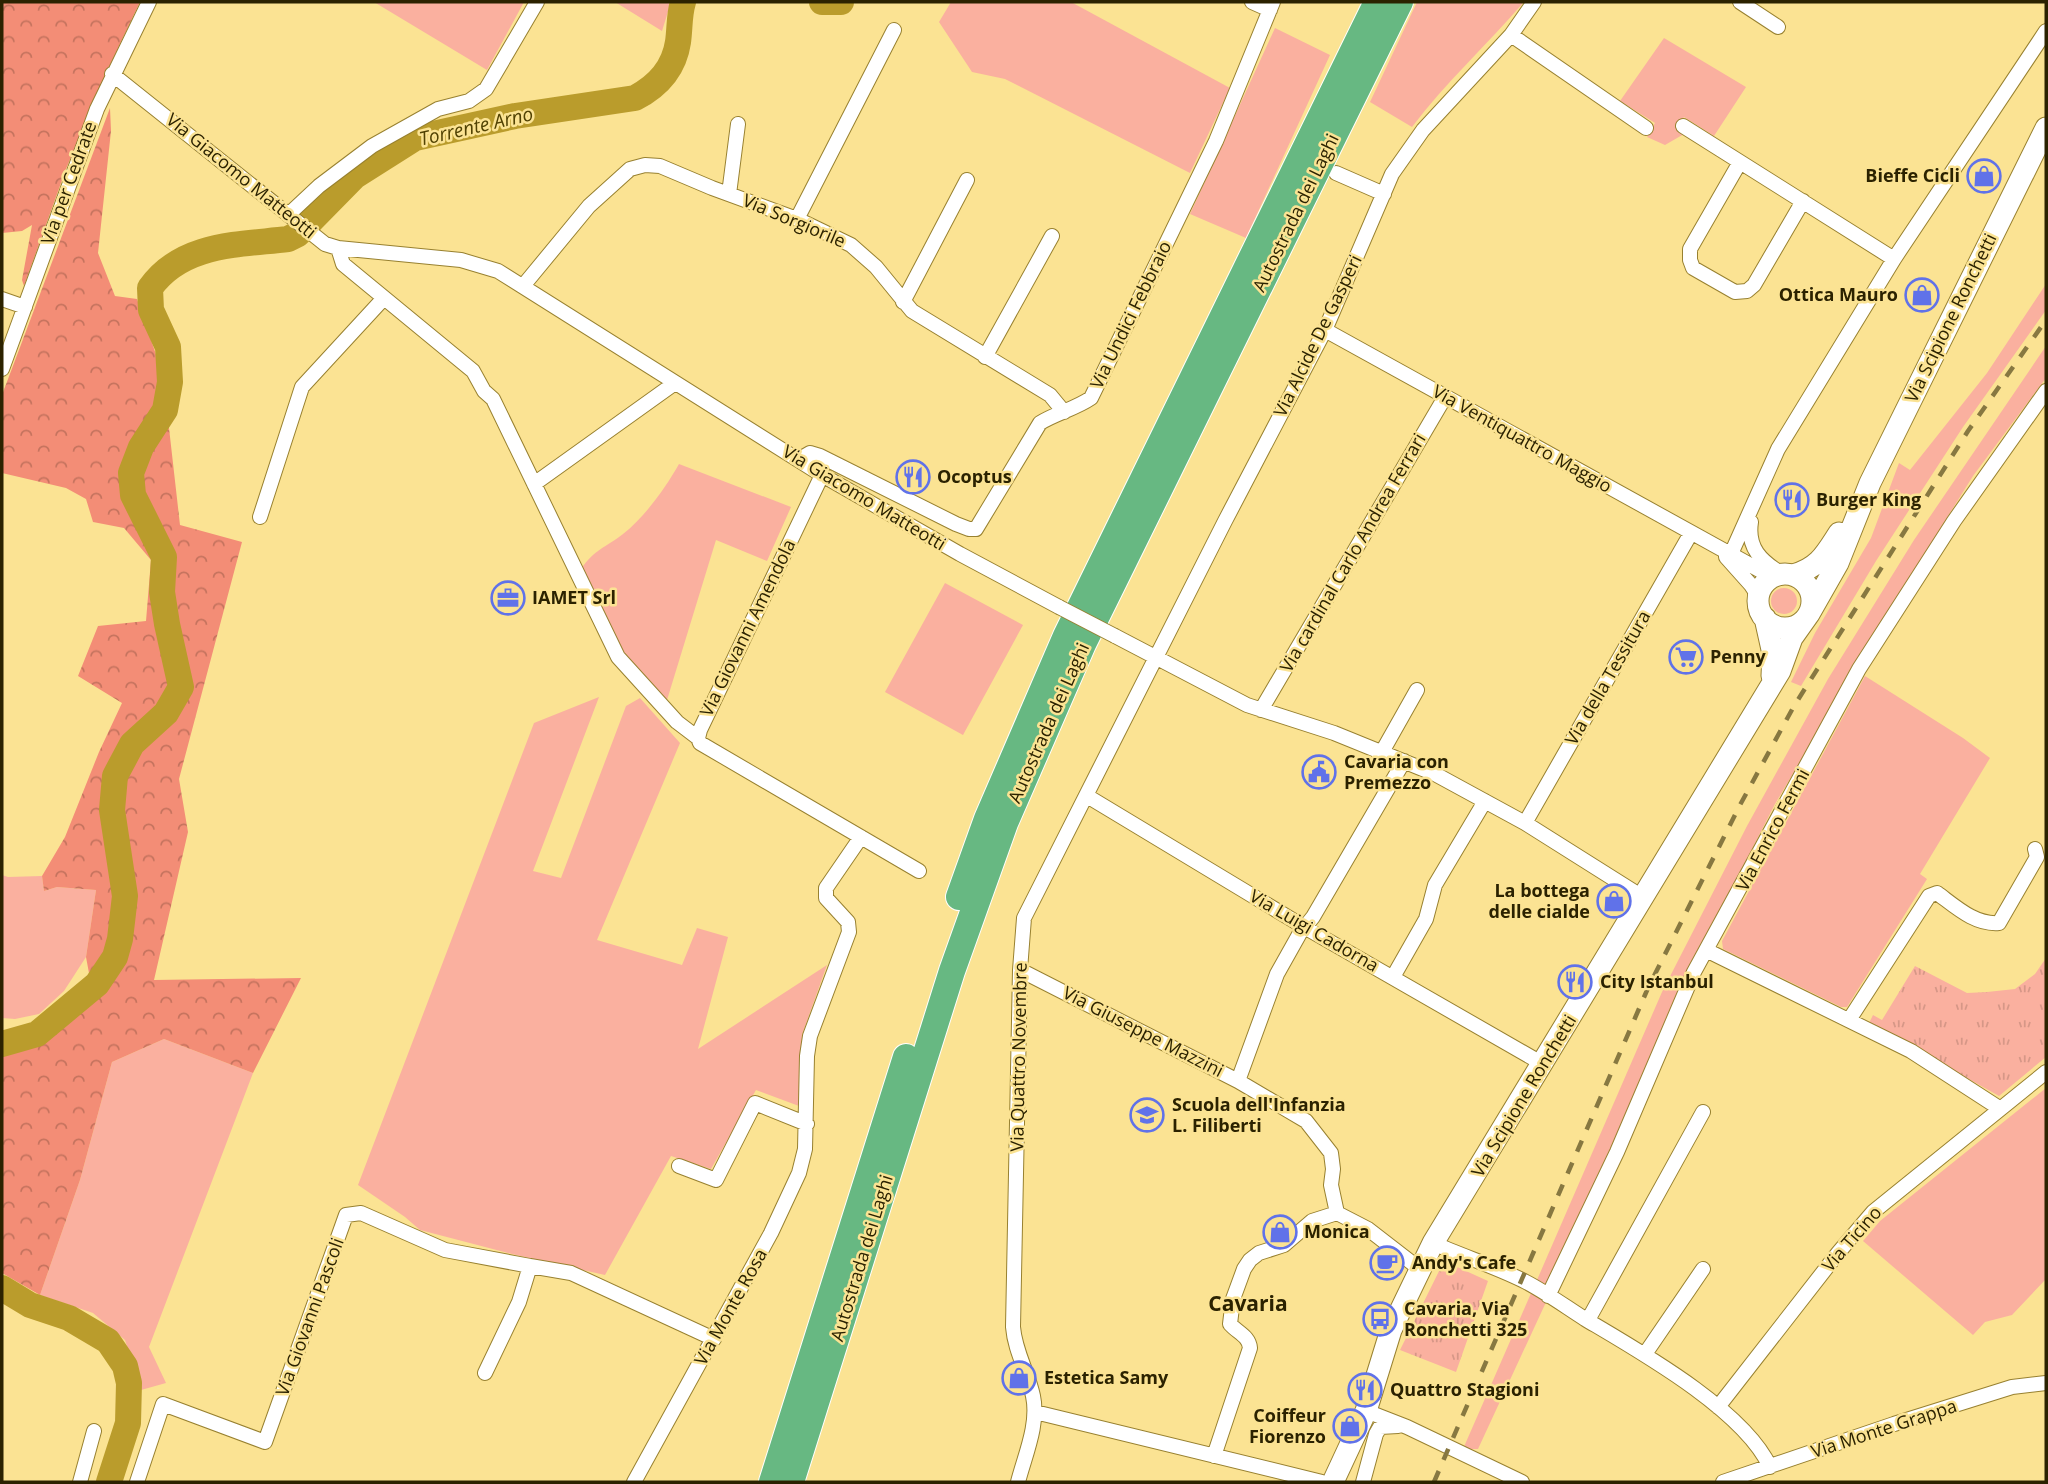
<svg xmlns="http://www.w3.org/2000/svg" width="2048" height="1484" font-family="'Open Sans',sans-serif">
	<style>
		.green { fill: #fab09f }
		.forest { fill: url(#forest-crowns) }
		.park { fill: url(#park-tufts) }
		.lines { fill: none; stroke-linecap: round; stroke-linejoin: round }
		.river { stroke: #ba9c2c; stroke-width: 26 }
		.street-casing { stroke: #988130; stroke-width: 16 }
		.secondary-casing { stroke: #988130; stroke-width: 23 }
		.highway-casing { stroke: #fff; stroke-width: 28 }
		.street { stroke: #fff; stroke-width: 14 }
		.secondary { stroke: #fff; stroke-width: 21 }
		.highway { stroke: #67b882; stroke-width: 26 }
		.rail { stroke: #877841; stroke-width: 4.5; stroke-dasharray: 12 12; stroke-linecap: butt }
		.street-bridge-casing { stroke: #988130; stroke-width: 16; stroke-linecap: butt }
		.street-bridge { stroke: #fff; stroke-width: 14 }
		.labels { text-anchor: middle; stroke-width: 5; stroke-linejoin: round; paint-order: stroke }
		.street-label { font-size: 18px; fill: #2b2200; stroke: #fbe393 }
		.poi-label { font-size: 18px; font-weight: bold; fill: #2b2200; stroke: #fbe393; text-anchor: start }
		.water-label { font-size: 19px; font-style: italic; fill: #514203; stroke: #fbe393 }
		.quarter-label { font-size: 21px; font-weight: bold; fill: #2b2200; stroke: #fbe393 }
	</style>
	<defs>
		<pattern id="forest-crowns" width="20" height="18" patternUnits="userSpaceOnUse" patternTransform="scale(1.75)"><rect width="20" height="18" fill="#f38d76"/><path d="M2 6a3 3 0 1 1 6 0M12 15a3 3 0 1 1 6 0" fill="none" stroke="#c5735e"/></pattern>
		<pattern id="park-tufts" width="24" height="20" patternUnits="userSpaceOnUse" patternTransform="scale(1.75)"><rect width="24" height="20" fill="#fab09f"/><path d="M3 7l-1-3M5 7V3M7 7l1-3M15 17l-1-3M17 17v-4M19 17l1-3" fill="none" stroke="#d69787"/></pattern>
	</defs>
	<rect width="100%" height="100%" fill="#fbe393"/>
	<path class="green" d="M374,2H524L487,70Z
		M615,2H671L662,31Z
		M951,2H1071L1230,88L1190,173L1005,79L972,72L939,22Z
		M1417,2L1523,3C1487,45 1446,82 1412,127L1370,102Z
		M1275,28L1330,55L1246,238L1190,214Z
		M1664,38L1746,87L1714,136L1684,117L1677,126L1684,134L1665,145L1647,137L1655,123L1620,101Z
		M2046,284V310L1963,427L1876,561L1801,686L1791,682L1815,633L1871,538L1899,463L1910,470L1987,373Z
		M2046,346V378L1973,476L1908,580L1775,804L1669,1012L1615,1144L1547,1285L1537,1280L1662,992L1747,826L1828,679L1914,540Z
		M679,464L791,507L767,561L716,540L667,700L622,654L581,569C595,549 605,548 623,534C645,517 666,487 679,464Z
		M945,583L1023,625L963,735L885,692Z
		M1771 601a13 13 0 1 1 26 0a13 13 0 1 1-26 0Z
		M1865,676L1963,738L1990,758L1920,874L1927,879L1847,1007H1841L1723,949L1722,941Z
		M599,697L533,871L561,878L626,706L640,698L680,743L597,940L682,965L697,928L728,937L698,1049L827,965L802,1035L799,1106L756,1090L711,1169L671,1156L605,1275L516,1255L420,1230L405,1217L358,1185L534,723Z
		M2,875L8,877L42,876L44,891L57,887L96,890L86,957L64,991L39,1014L15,1019L2,1018Z
		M164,1039L253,1073L149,1347L166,1383L141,1390L125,1340L93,1313L40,1295L80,1180L112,1062Z
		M2046,1088V1279L2012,1315L1985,1322L1973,1335L1863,1241L1880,1221Z
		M1532,1291L1547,1300L1478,1449H1463Z"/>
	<path class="forest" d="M2,2H140L108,69L66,169L24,286L22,280L32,225L22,231L2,233Z
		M110,108L111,131L98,253L115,296L137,299L163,375L180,525L242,542L179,779L188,832L154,980L301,978L253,1073L164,1039L112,1062L80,1180L40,1295L2,1273V1054H7L49,1037L94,1000L86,957L96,890L57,887L44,891L42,876L65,837L99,752L122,703L78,676L98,626L146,621L151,560L124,528L93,522L86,499L66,488L2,473V395Z"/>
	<path class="park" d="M2046,958V1057L1999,1096L1869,1023L1873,1015L1882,1020L1915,966L1967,993L1987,992L2015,989L2035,974Z
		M1444,1261L1488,1281L1456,1372L1400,1350Z"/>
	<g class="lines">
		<path class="river" d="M822,2H841
			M2,1044L37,1034L97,984L115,957L120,939L125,896L112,810L115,776L132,744L166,713L181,687L167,624L162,592L164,557L133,495L131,473L141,447L165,410L170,382L168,347L151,310L150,288C182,243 238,245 288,239L298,234L355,176L415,138L515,116L635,98C658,86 674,69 678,42C680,28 679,15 683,2
			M2,1288L30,1305L69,1318L108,1341L125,1366L129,1383L128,1423L109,1482"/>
		<defs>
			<path id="street" d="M1252,2L1270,10
				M1740,2L1778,27
				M1511,35L1646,128
				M112,74L325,244L338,248L461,260L498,271L822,475L960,554L1059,607
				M1683,126L1894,259
				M1740,162L1690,249V260L1693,268L1735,292L1747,291L1754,285L1803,201
				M1336,173L1384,194
				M729,194L738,124
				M288,215L319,186L372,146L438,109L469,101L486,89L537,2
				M797,219L894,30
				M338,248L343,264L473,371L484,391L493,399L618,657L677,722L698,738L700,743L919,871
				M523,286L589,206L630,169L645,165L660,166L712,188L797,219L851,245L876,267L912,311L1050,395L1064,412
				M2,299L25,307
				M903,302L967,180
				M1325,330L1772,577
				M985,357L1052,236
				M2,369L97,109L149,2
				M798,460L810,453L820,456L956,524L969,529H976L1040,423C1056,413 1075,409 1091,398L1216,141L1273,2
				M534,484L675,383
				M260,517L302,387L384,298
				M1751,522C1747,548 1761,561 1782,574
				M1731,554L1778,449L1894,259L2046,31
				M1726,557L1751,585L1759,597
				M1115,636L1247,705L1334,733L1435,774L1525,823L1644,898
				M1261,710L1445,397
				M698,738L700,730L822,475
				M1382,752L1417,690
				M1087,796L1306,928L1543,1064
				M1525,823L1691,533
				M1708,951L1911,1051L1999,1108
				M1020,970L1238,1081L1306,1121L1331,1153L1333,1169L1331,1185L1337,1213L1368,1229L1421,1270
				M1393,977L1426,919L1435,885L1485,801
				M1849,1020L1929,896L1937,893C1956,907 1975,925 1999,923L2037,857L2035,849
				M1238,1081L1277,974L1300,933L1313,917L1404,761
				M679,1166L716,1180L755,1103L807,1124
				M1433,1243C1464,1257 1497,1267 1526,1282C1547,1293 1566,1307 1585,1319C1639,1351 1744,1410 1770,1467
				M1548,1296L1617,1152L1694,972L1859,669L1954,521L2046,391
				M1588,1320L1703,1112
				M1645,1354L1703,1269
				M485,1373L519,1302L530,1266L571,1273L714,1339
				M1718,1407L1838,1253L1873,1212L2046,1072
				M1366,1411L1407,1427L1522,1482
				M1035,1412L1322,1482
				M1214,1456L1250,1348C1249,1336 1238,1333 1230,1324L1233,1299L1244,1269L1250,1260L1259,1253L1284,1245L1312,1221L1337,1213
				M80,1482L94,1431
				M137,1482L163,1404L265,1442L346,1215L361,1213L445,1250L530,1266
				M634,1482L771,1233L799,1173L805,1149L807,1056L810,1036L849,932L848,922L826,898V888L861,837
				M1018,1482C1025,1455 1039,1424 1033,1396C1028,1372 1015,1352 1013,1327L1020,970L1024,918L1225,521L1325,330L1392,174L1423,130L1511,35L1534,2
				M1363,1482L1376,1434L1380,1427L1398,1426
				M1723,1482L1894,1424L2012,1387L2046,1383"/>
			<path id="secondary" d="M1758 601a27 27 0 1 1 54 0a27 27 0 1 1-54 0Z
				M1793,575C1819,568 1826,553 1839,533
				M1765,618L1773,654L1772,676
				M1333,1482L1366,1411L1391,1330L1433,1243L1780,671L1792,638L1809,614L1838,563L1870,483L2046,128"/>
			<path id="highway" d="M959,897L987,819L1066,636L1377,2
				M772,1482L906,1057
				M791,1482L952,971L1005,823L1083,644L1400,2"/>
		</defs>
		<use href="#street" class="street-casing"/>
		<use href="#secondary" class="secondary-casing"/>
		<use href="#highway" class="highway-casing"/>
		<use href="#street" class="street"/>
		<use href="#secondary" class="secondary"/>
		<use href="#highway" class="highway"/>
		<path class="rail" d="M1434,1482L1648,988L1740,805L1794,706L1968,431L2046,320"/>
		<defs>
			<path id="street-bridge" d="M1059,607L1115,636"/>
		</defs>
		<use href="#street-bridge" class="street-bridge-casing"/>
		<use href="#street-bridge" class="street-bridge"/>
	</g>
	<defs>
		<symbol id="shop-ring" viewBox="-11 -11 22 22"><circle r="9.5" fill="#fbe393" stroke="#6072e9" stroke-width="1.5"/><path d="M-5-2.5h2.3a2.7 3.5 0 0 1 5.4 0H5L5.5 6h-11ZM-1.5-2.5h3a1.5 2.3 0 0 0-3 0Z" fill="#6072e9"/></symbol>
		<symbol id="restaurant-ring" viewBox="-11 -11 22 22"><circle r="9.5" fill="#fbe393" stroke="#6072e9" stroke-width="1.5"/><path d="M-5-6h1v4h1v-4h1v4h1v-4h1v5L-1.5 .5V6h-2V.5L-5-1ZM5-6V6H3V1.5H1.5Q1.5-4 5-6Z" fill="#6072e9"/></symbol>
		<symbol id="office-ring" viewBox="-11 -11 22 22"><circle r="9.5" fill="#fbe393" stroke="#6072e9" stroke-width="1.5"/><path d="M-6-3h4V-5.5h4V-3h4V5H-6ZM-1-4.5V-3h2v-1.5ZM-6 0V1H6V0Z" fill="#6072e9"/></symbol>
		<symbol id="supermarket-ring" viewBox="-11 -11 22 22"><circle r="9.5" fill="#fbe393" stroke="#6072e9" stroke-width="1.5"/><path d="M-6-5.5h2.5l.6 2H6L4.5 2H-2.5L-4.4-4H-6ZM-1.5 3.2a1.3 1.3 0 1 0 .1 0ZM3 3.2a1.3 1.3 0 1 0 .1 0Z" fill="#6072e9"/></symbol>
		<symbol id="civic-ring" viewBox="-11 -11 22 22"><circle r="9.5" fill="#fbe393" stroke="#6072e9" stroke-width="1.5"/><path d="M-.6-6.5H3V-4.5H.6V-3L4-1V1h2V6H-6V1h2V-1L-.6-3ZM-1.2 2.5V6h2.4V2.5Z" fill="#6072e9"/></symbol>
		<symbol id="school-ring" viewBox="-11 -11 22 22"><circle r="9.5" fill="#fbe393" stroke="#6072e9" stroke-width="1.5"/><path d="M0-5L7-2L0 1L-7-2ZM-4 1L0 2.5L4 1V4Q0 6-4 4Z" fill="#6072e9"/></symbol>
		<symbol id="cafe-ring" viewBox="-11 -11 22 22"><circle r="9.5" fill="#fbe393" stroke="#6072e9" stroke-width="1.5"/><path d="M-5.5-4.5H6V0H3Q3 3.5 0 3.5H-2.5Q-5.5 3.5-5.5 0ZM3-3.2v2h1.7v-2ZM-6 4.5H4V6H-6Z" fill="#6072e9"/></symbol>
		<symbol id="bus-ring" viewBox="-11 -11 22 22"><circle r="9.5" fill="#fbe393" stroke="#6072e9" stroke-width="1.5"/><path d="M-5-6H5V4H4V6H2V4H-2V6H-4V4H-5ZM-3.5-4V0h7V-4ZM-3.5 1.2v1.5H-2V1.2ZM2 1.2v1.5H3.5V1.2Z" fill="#6072e9"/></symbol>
	</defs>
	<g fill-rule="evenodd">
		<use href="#shop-ring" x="1965" y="157" width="38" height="38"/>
		<use href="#shop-ring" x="1903" y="276" width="38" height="38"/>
		<use href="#restaurant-ring" x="894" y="458" width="38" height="38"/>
		<use href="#restaurant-ring" x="1773" y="481" width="38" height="38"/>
		<use href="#office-ring" x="489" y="579" width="38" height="38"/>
		<use href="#supermarket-ring" x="1667" y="638" width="38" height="38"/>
		<use href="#civic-ring" x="1300" y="753" width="38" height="38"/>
		<use href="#shop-ring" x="1595" y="882" width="38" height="38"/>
		<use href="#restaurant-ring" x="1556" y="963" width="38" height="38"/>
		<use href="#school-ring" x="1128" y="1096" width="38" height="38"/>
		<use href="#shop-ring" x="1261" y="1213" width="38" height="38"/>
		<use href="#cafe-ring" x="1368" y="1244" width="38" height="38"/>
		<use href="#bus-ring" x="1361" y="1300" width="38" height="38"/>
		<use href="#shop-ring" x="1000" y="1359" width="38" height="38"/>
		<use href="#restaurant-ring" x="1346" y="1371" width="38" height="38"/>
		<use href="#shop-ring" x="1331" y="1407" width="38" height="38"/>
	</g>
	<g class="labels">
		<g class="street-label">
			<text transform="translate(241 176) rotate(39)" y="6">Via Giacomo Matteotti</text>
			<text transform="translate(69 183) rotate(-70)" y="6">Via per Cedrate</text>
			<text transform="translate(1296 213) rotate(-64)" y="6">Autostrada dei Laghi</text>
			<text transform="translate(794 221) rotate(23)" y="6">Via Sorgiorile</text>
			<text transform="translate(1131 315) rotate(-64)" y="6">Via Undici Febbraio</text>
			<text transform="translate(1951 318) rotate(-64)" y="6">Via Scipione Ronchetti</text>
			<text transform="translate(1318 336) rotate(-64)" y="6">Via Alcide De Gasperi</text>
			<text transform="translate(1522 439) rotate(29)" y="6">Via Ventiquattro Maggio</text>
			<text transform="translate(864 498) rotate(31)" y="6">Via Giacomo Matteotti</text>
			<text transform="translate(1353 553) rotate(-60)" y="6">Via cardinal Carlo Andrea Ferrari</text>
			<text transform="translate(748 628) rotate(-64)" y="6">Via Giovanni Amendola</text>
			<text transform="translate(1608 678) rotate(-60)" y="6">Via della Tessitura</text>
			<text transform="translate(1049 723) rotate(-66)" y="6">Autostrada dei Laghi</text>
			<text transform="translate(1773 830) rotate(-62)" y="6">Via Enrico Fermi</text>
			<text transform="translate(1314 931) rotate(30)" y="6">Via Luigi Cadorna</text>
			<text transform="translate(1143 1032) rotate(27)" y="6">Via Giuseppe Mazzini</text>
			<text transform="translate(1019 1057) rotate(-89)" y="6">Via Quattro Novembre</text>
			<text transform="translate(1524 1096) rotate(-59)" y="6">Via Scipione Ronchetti</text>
			<text transform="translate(1852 1239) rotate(-49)" y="6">Via Ticino</text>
			<text transform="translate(862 1258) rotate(-73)" y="6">Autostrada dei Laghi</text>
			<text transform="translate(731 1307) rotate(-61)" y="6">Via Monte Rosa</text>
			<text transform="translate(310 1317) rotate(-70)" y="6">Via Giovanni Pascoli</text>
			<text transform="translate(1884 1429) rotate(-18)" y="6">Via Monte Grappa</text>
		</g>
		<g class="poi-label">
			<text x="1960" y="182" text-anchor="end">Bieffe Cicli</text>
			<text x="1898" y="301" text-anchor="end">Ottica Mauro</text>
			<text x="937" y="483">Ocoptus</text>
			<text x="1816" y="506">Burger King</text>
			<text x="532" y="604">IAMET Srl</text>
			<text x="1710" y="663">Penny</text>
			<text x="1344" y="768">Cavaria con<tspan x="1344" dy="21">Premezzo</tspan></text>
			<text x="1590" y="897" text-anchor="end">La bottega<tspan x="1590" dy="21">delle cialde</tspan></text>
			<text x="1600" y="988">City Istanbul</text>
			<text x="1172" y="1111">Scuola dell'Infanzia<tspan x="1172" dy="21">L. Filiberti</tspan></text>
			<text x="1304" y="1238">Monica</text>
			<text x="1412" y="1269">Andy's Cafe</text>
			<text x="1404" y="1315">Cavaria, Via<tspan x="1404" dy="21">Ronchetti 325</tspan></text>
			<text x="1044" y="1384">Estetica Samy</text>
			<text x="1390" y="1396">Quattro Stagioni</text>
			<text x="1326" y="1422" text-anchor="end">Coiffeur<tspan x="1326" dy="21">Fiorenzo</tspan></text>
		</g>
		<g class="water-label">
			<text transform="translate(476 126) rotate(-13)" y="7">Torrente Arno</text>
		</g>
		<g class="quarter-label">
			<text x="1248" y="1311">Cavaria</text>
		</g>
	</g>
	<rect width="2048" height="1484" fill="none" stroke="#2b2200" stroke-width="7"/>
</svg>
